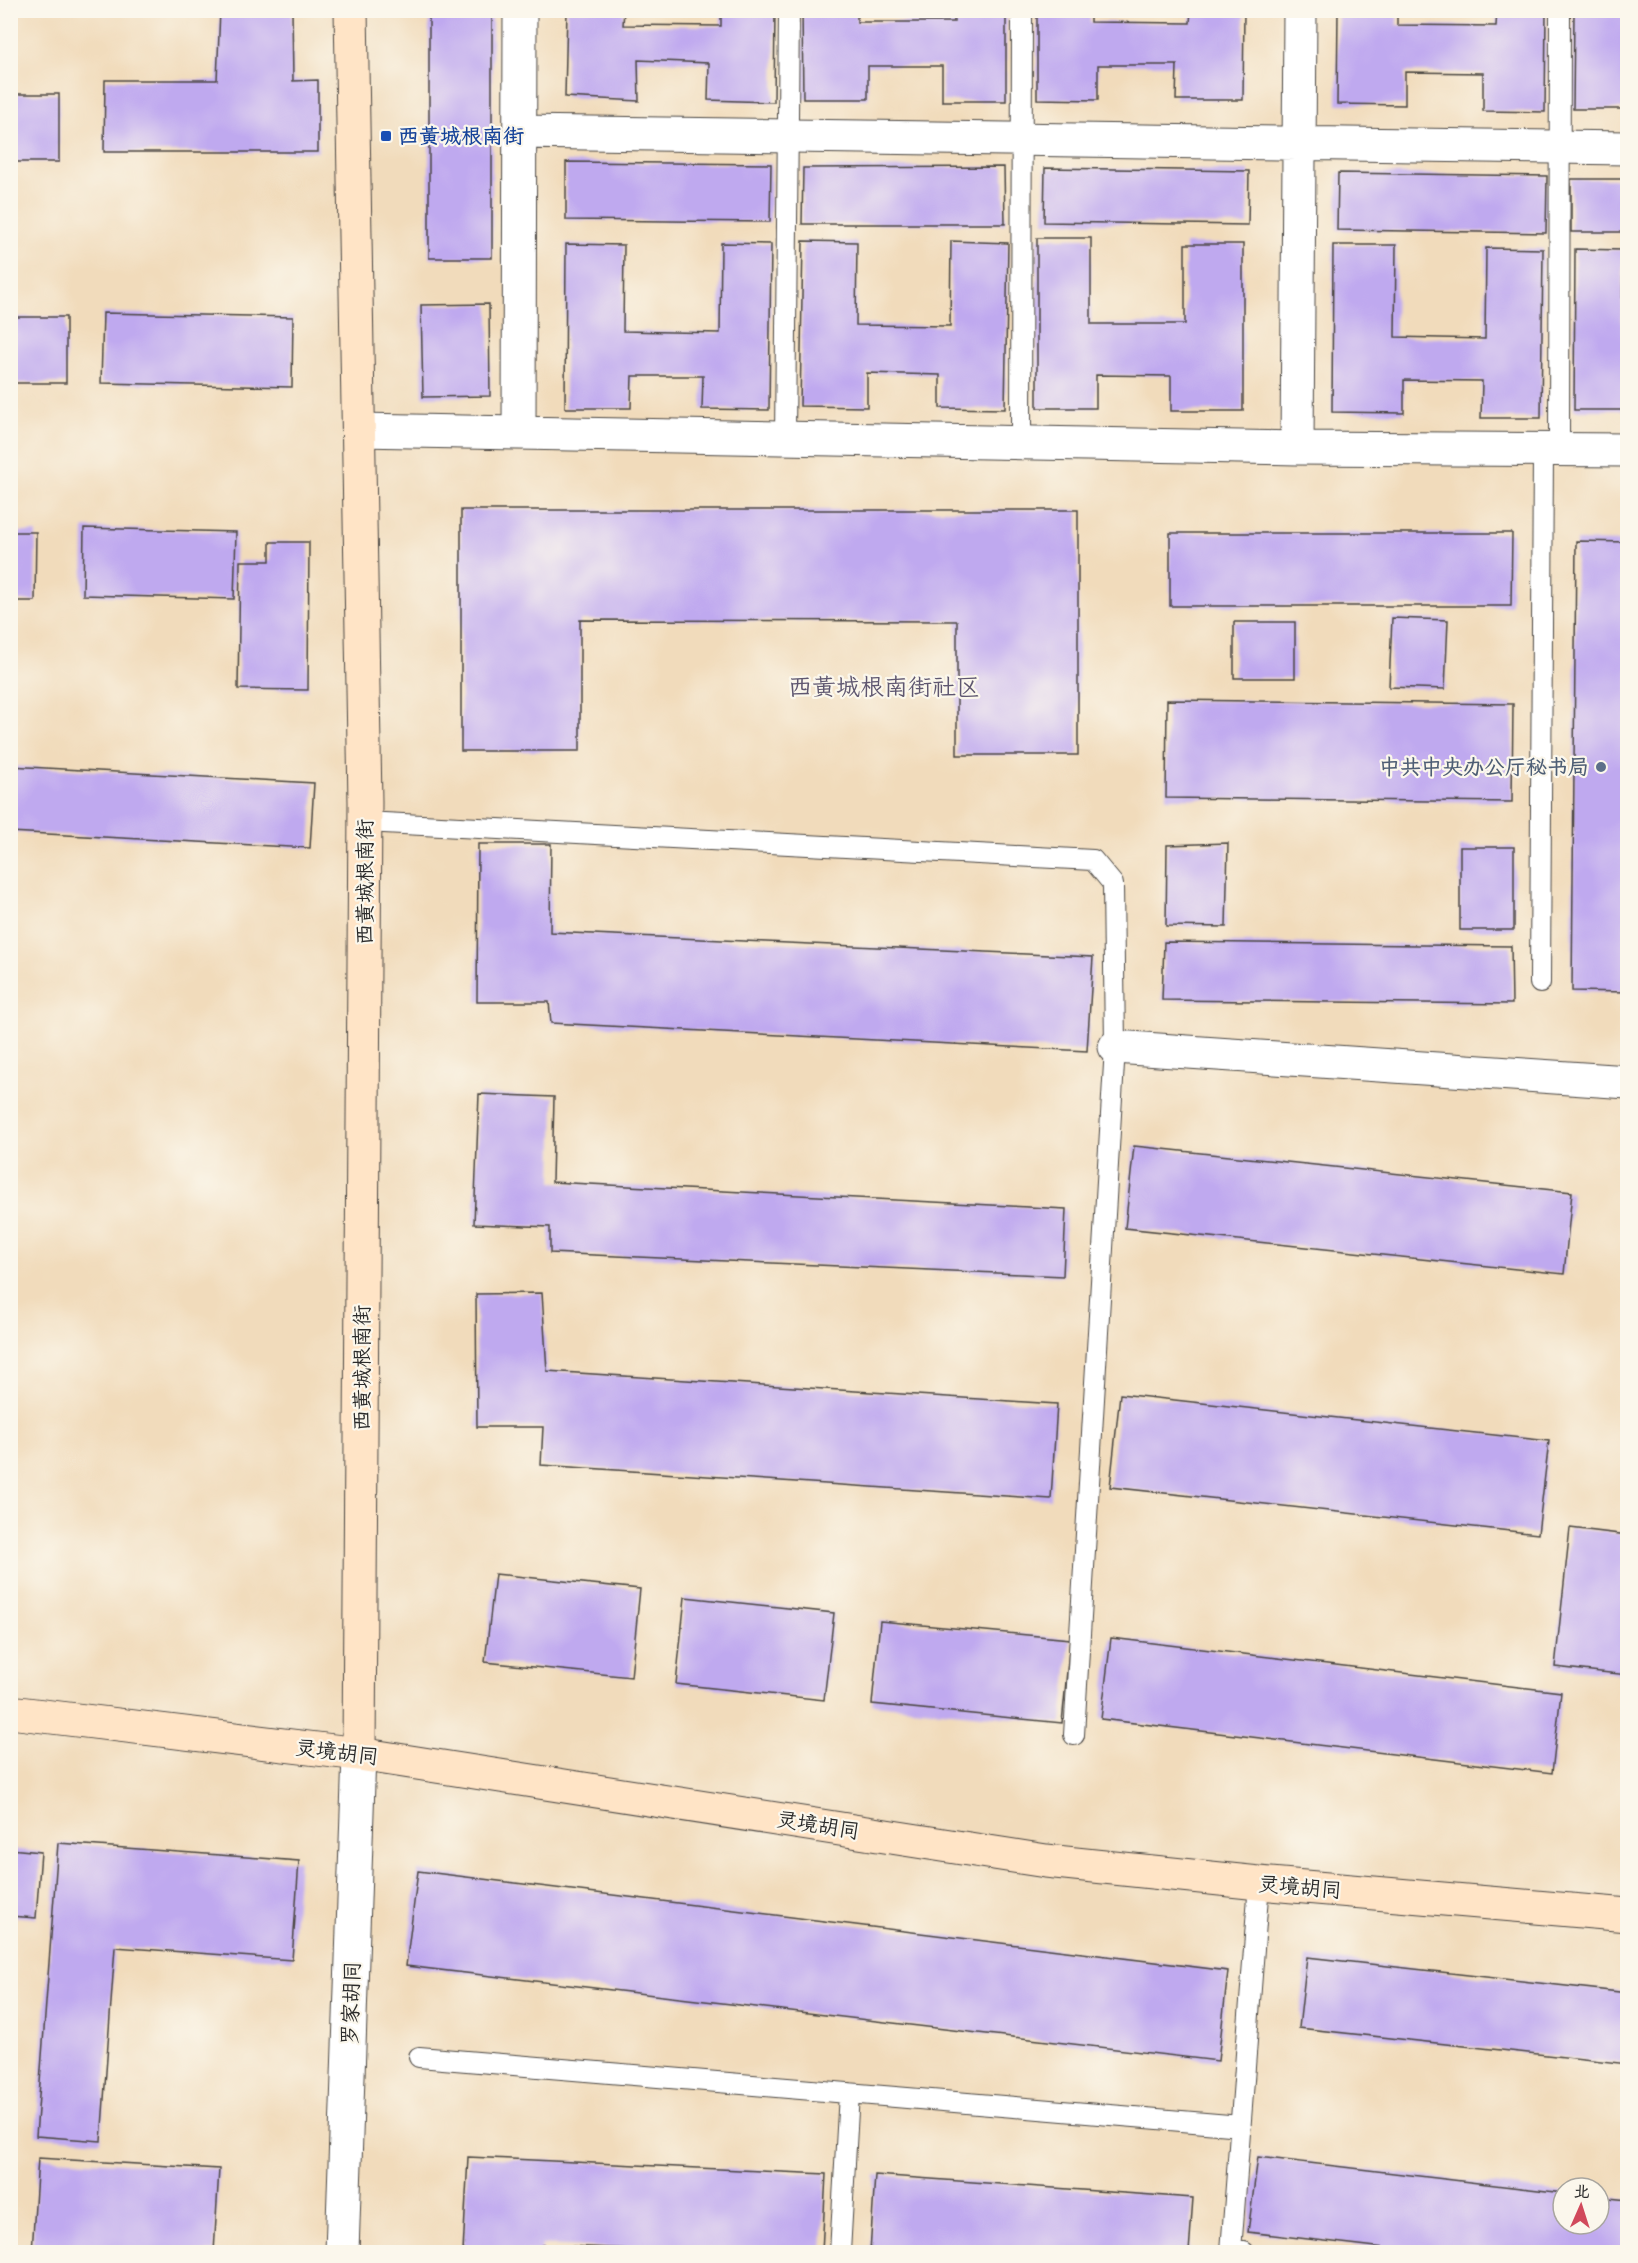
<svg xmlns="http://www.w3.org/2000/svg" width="1638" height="2263" font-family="'Balsamiq Sans','LXGW WenKai TC',sans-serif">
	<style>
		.building { fill: #bfa9ef }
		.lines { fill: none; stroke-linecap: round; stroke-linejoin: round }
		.service-casing { stroke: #494541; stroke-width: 22 }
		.minor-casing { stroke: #494541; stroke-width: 35 }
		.secondary-casing { stroke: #494541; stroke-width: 35 }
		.service { stroke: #fff; stroke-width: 20 }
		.minor { stroke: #fff; stroke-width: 33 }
		.secondary { stroke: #ffe4c6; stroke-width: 33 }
		.transit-dot { fill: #1a4fb4; stroke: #fbf7ec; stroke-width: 2 }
		.service-dot { fill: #5c6f8a; stroke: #fbf7ec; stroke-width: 2 }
		.labels { text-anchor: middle; stroke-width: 4.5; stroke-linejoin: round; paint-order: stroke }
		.transit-label { font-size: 21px; font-weight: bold; fill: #164399; stroke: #fbf7ec; text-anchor: start }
		.service-label { font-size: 21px; font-weight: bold; fill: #4e5e75; stroke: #fbf7ec; text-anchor: end }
		.street-label { font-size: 21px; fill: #2b2b2b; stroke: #fbf7ec }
		.quarter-label { font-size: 24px; fill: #5f5770; stroke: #fbf7ec }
	</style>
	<rect width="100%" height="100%" fill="#fbf7ec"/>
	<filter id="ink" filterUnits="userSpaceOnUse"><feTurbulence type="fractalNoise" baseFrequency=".0167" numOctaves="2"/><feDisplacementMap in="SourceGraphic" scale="12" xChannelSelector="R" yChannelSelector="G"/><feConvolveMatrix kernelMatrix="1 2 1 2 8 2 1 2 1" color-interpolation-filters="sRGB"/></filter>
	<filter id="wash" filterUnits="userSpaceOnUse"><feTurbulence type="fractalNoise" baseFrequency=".008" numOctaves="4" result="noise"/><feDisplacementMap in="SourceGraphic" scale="24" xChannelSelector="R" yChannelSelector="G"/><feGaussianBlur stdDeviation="1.35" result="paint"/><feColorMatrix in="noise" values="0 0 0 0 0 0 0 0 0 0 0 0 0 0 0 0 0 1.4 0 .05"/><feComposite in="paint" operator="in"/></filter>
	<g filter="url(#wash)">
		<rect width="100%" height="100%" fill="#f1dbbb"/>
		<g id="blocks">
			<path class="building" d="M220,10H292L293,81L318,80V152H104L105,80H217Z
				M429,10H492V258H429Z
				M567,10H624L623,25L721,26V10H775L774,102L708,100L709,63L638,60L639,101L565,97Z
				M802,10H857V22H954V10H1006V101H942V66H868V99H803Z
				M1037,10H1090V22L1190,23L1191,10H1244L1243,100H1176L1177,65H1098V100L1037,99Z
				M1338,10H1397V25L1496,26L1497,10H1546L1545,112L1483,111V73L1405,72V105L1337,104Z
				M1574,10H1627L1628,109H1573Z
				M10,94H59V162H10Z
				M566,162L771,164L770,222L566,220Z
				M1004,167L1005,224H802L803,168Z
				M1045,168L1249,171L1248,225L1044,222Z
				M1338,173L1547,176L1546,233L1337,230Z
				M1571,179H1628V232H1571Z
				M1037,238H1091V324H1185V244H1243V411H1171V376L1096,375V408H1037Z
				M803,241L857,242L856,325L950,326L951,241L1008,243L1005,409L940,408V375L867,373V407L800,406Z
				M721,243L771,244L769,410L702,409L703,376H632L631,408H565L566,244L624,245L623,331L720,333Z
				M1333,245H1396L1395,337L1485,339L1486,248L1543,249L1541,418H1481L1482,381L1404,380V413L1332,412Z
				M1575,249L1623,250L1622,334H1628V410H1574Z
				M489,304L490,396L423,397L421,305Z
				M103,313L293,317L292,387L101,383Z
				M10,317H66V383H10Z
				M461,510H1078V755H957V621L580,620V751H461Z
				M84,528L236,532L234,599L83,595Z
				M10,532H36L35,601H10Z
				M1170,533H1512L1511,606H1170Z
				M1576,541L1628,542V992L1572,991Z
				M270,542H309L308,690L238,689L240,561H270Z
				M1392,618L1448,620L1445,689L1389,687Z
				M1234,622H1295V678H1234Z
				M1167,700L1513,704L1512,802L1166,798Z
				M10,766L314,783L310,848L10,832Z
				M1228,843L1226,927L1166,926L1167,845Z
				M478,844H551L550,932L1093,957L1087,1051L551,1023L549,1002H477Z
				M1460,847H1514V930H1460Z
				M1164,942L1511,946L1512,1004L1162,1000Z
				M479,1094L554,1097L552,1182L1066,1209L1063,1276L550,1253V1227L474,1224Z
				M1134,1146L1572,1192L1564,1274L1125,1228Z
				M542,1293L547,1371L1057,1404L1051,1499L541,1465L543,1427H477L476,1294Z
				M1120,1394L1549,1441L1538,1534L1110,1487Z
				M1570,1528L1628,1535V1675L1555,1667Z
				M495,1574L640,1589L631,1677L485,1662Z
				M685,1597L834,1613L824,1700L676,1684Z
				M880,1621L1070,1639L1062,1723L872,1704Z
				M1111,1638L1561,1692L1552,1773L1101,1719Z
				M58,1843L299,1861L292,1960L115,1947L101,2141L36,2136Z
				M10,1849L41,1852L36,1918L10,1916Z
				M418,1871L1228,1971L1218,2061L406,1966Z
				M1307,1957L1628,1993V2064L1299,2028Z
				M468,2157L826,2174L822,2252H701L542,2245L541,2252H463Z
				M1258,2157L1563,2193V2224H1599V2197L1628,2200V2252H1419L1248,2232Z
				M38,2158L219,2169L214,2252H32Z
				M875,2175L1193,2198L1189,2252H870Z"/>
		</g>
	</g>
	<g filter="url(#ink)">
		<use href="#blocks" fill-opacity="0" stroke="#494541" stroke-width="1.5"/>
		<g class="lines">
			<defs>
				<path id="service" d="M785,438L789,10
					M1021,442L1022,10
					M1559,449L1560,10
					M365,822L1093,860L1113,884L1115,1047L1074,1735
					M1540,983L1543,449
					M419,2057L1241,2126
					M840,2252L849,2093
					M1244,2252L1231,2251L1259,1883"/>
				<path id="minor" d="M520,10L519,433L1297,448L1628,450
					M520,132L1628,148
					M359,430L519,433
					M1297,448L1300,10
					M1115,1047L1628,1082
					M342,2252L359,1754"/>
				<path id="secondary" d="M351,10L365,802L359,1754
					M10,1712L359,1754L1046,1861L1259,1883L1628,1915"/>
			</defs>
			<use href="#service" class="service-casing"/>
			<use href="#minor" class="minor-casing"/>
			<use href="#secondary" class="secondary-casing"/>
			<use href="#service" class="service"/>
			<use href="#minor" class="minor"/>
			<use href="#secondary" class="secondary"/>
		</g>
	</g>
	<rect class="transit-dot" x="380" y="130" width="12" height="12" rx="3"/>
	<circle class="service-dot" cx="1601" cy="767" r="6"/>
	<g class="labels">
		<g class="transit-label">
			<text x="398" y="143">西黄城根南街</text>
		</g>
		<g class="service-label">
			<text x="1589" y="774">中共中央办公厅秘书局</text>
		</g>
		<g class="street-label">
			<text transform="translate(365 882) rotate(-90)" y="7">西黄城根南街</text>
			<text transform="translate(362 1368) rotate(-90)" y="7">西黄城根南街</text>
			<text transform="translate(337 1752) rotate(7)" y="7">灵境胡同</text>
			<text transform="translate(818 1825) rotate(9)" y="7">灵境胡同</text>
			<text transform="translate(1300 1887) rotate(5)" y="7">灵境胡同</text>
			<text transform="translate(351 2003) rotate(-88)" y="7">罗家胡同</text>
		</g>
		<g class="quarter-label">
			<text x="884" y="695">西黄城根南街社区</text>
		</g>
	</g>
	<rect width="1638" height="2263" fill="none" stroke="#fbf7ec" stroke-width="36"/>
	<g transform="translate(1581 2206) rotate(3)"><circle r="28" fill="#fbf7ec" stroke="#a8a59f" stroke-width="1.5"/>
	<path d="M0-4.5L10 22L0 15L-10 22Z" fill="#d1495b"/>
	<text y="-9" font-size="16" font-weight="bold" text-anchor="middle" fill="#2b2b2b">北</text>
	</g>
</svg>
